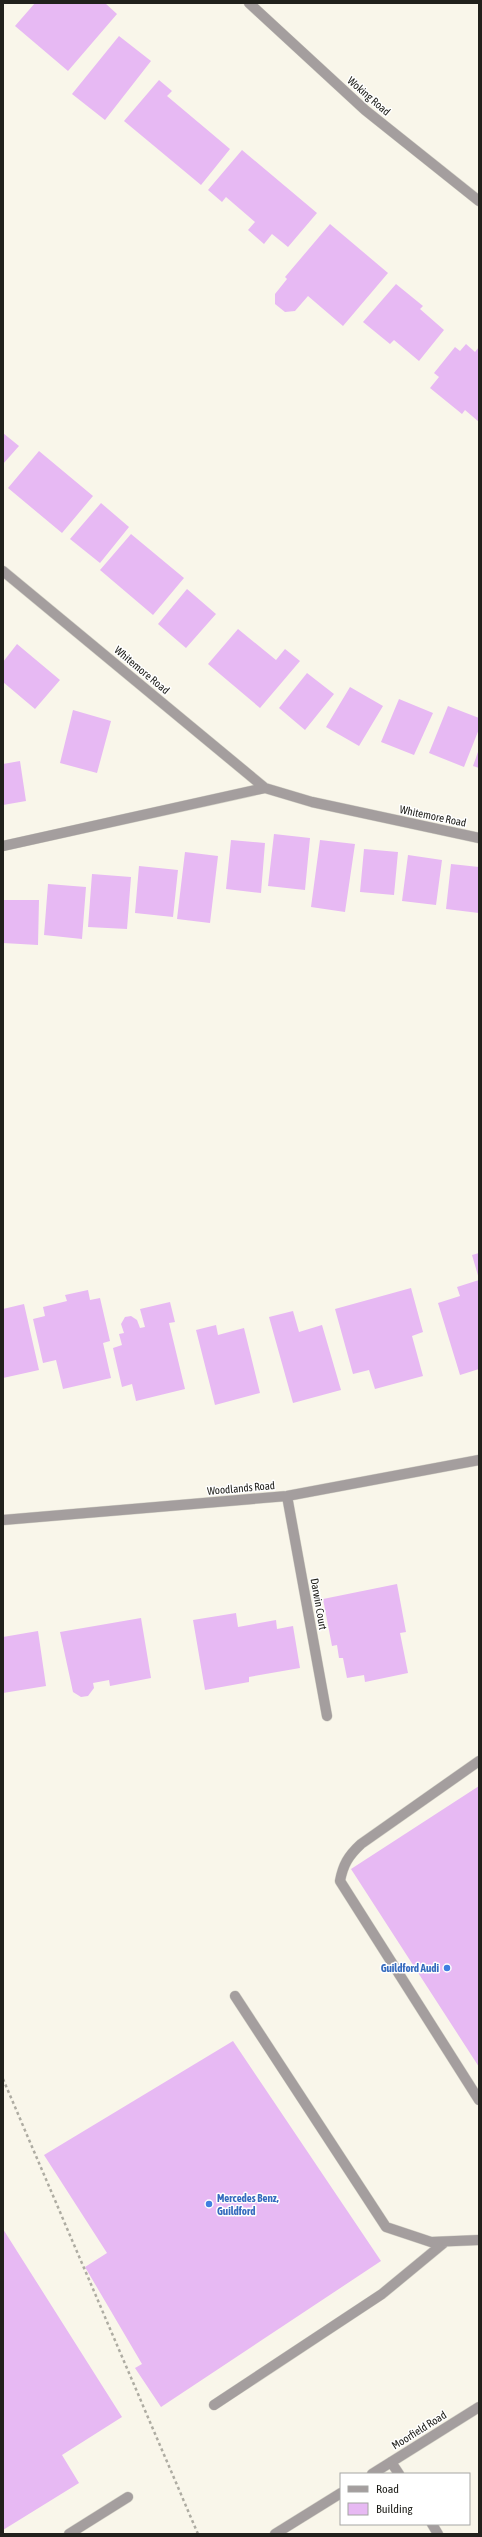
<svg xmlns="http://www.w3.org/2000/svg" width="482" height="2537" font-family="'Asap Condensed',sans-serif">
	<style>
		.building { fill: #e7b9f3 }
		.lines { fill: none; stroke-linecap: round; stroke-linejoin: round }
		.minor-casing { stroke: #d6d4c9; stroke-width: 11 }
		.path { stroke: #aeaca2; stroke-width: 2.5; stroke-dasharray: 3 3; stroke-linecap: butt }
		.minor { stroke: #a49e9e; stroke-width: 10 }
		.shop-dot { fill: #3f7fe0; stroke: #fff; stroke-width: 1.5 }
		.labels { text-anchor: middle; stroke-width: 3; stroke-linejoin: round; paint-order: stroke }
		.street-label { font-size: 11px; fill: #21211c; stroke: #fff }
		.shop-label { font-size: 11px; font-weight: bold; fill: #366cbe; stroke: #fff; text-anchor: end }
	</style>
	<rect width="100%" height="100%" fill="#f9f6ea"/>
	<path class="building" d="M35,3H105L117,14L68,71L15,26Z
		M119,36L151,61L105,120L72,94Z
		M159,80L172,91L167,96L230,149L201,185L124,121Z
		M242,150L317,213L288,247L272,234L264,244L248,230L255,222L226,197L222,202L208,190Z
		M330,224L388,273L343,326L308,296L295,311L285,312L275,304V294L287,279L285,277Z
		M396,284L423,306L420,309L444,330L419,361L394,340L390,344L363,322Z
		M466,344L475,352L479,347V422L465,410L462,414L430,388L439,377L434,373L455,347L460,351Z
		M3,433L19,446L3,464Z
		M39,451L93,496L62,533L8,488Z
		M101,503L129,527L100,563L70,539Z
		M131,534L184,578L153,615L100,570Z
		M187,589L216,614L186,648L158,624Z
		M238,629L276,660L285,649L300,661L260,708L208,664Z
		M17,644L60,680L35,709L3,682V662Z
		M307,673L334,694L305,730L279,708Z
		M350,687L383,706L359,746L326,727Z
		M399,699L433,713L414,755L381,742Z
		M448,706L479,718V729L464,767L429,753Z
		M73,710L111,721L97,773L60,763Z
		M479,749V768L473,766Z
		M20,761L26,801L3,805V764Z
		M274,834L310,838L305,890L268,886Z
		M231,840L265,843L261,893L226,889Z
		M320,840L355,844L345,912L311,907Z
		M364,849L398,852L394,895L360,892Z
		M185,852L218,856L210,923L177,919Z
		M408,855L442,860L436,905L402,901Z
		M451,864L479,867V913L446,909Z
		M139,866L178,870L173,917L135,913Z
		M92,874L131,877L127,929L88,927Z
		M48,884L86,887L82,939L44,935Z
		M3,900H39L38,945L3,943Z
		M479,1253V1279L472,1255Z
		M479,1280V1369L460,1375L438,1303L460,1296L457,1287Z
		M411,1288L423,1332L412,1336L423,1376L375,1389L369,1370L353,1374L335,1309Z
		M88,1290L90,1300L100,1298L110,1341L103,1343L111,1378L63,1389L56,1360L43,1363L33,1319L45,1316L43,1307L67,1301L65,1295Z
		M170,1302L175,1322L169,1323L185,1389L136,1401L132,1384L122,1387L113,1348L122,1345L119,1334L124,1333L121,1324L125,1317L131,1316L137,1320L140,1328L145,1327L140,1309Z
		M24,1304L39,1370L3,1378V1309Z
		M293,1311L299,1332L322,1325L341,1390L293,1403L269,1317Z
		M216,1325L218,1335L244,1328L260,1393L215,1405L196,1330Z
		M397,1584L406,1632L400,1633L408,1673L365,1682L364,1675L347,1678L343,1658H339L337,1645L332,1646L323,1599Z
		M236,1613L238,1627L276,1620L277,1629L293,1626L300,1668L249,1677V1682L205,1690L193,1620Z
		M141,1618L151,1678L110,1686L109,1680L93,1683L94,1688L88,1696L81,1697L73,1692L60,1632Z
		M38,1631L46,1686L3,1693V1637Z
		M479,1786V2067L351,1869Z
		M233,2041L381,2261L161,2407L135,2368L142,2364L85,2267L107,2253L44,2155Z
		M3,2229L122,2417L62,2455L79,2483L3,2530Z"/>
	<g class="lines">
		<defs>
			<path id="minor" d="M249,3L365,110L479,201
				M3,571L265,788
				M3,846L265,788L312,802L479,838
				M287,1496L327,1716
				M3,1520L287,1496L479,1460
				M479,1761L361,1844C348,1856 343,1865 340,1881L479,2100
				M235,1996L386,2227L431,2242L479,2240
				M214,2405L382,2294L445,2242
				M391,2462L399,2474
				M372,2474L479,2407
				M432,2524L438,2534
				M69,2534L128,2497
				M275,2534L341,2493"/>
		</defs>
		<use href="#minor" class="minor-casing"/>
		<path class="path" d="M3,2079L198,2534"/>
		<use href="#minor" class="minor"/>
	</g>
	<g class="shop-dot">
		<circle cx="447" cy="1968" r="4"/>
		<circle cx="209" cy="2204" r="4"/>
	</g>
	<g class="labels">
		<g class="street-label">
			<text transform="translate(369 96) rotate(41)" y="4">Woking Road</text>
			<text transform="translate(142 670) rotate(40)" y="4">Whitemore Road</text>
			<text transform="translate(433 816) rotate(12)" y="4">Whitemore Road</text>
			<text transform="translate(241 1488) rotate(-5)" y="4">Woodlands Road</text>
			<text transform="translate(319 1604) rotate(80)" y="4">Darwin Court</text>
			<text transform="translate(419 2430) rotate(-32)" y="4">Moorfield Road</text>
		</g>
		<g class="shop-label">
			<text x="439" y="1972">Guildford Audi</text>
			<text x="217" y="2202" text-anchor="start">Mercedes Benz,<tspan x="217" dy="13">Guildford</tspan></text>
		</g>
	</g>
	<rect width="482" height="2537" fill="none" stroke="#21211c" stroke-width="8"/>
	<rect x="340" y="2473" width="130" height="52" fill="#ffffff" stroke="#a6a6a4"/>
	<rect x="348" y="2486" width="20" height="6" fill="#a49e9e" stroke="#a6a6a4"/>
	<text x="376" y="2493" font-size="12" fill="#21211c">Road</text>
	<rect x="348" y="2503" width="20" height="12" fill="#e7b9f3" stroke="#a6a6a4"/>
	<text x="376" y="2513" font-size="12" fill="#21211c">Building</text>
</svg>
